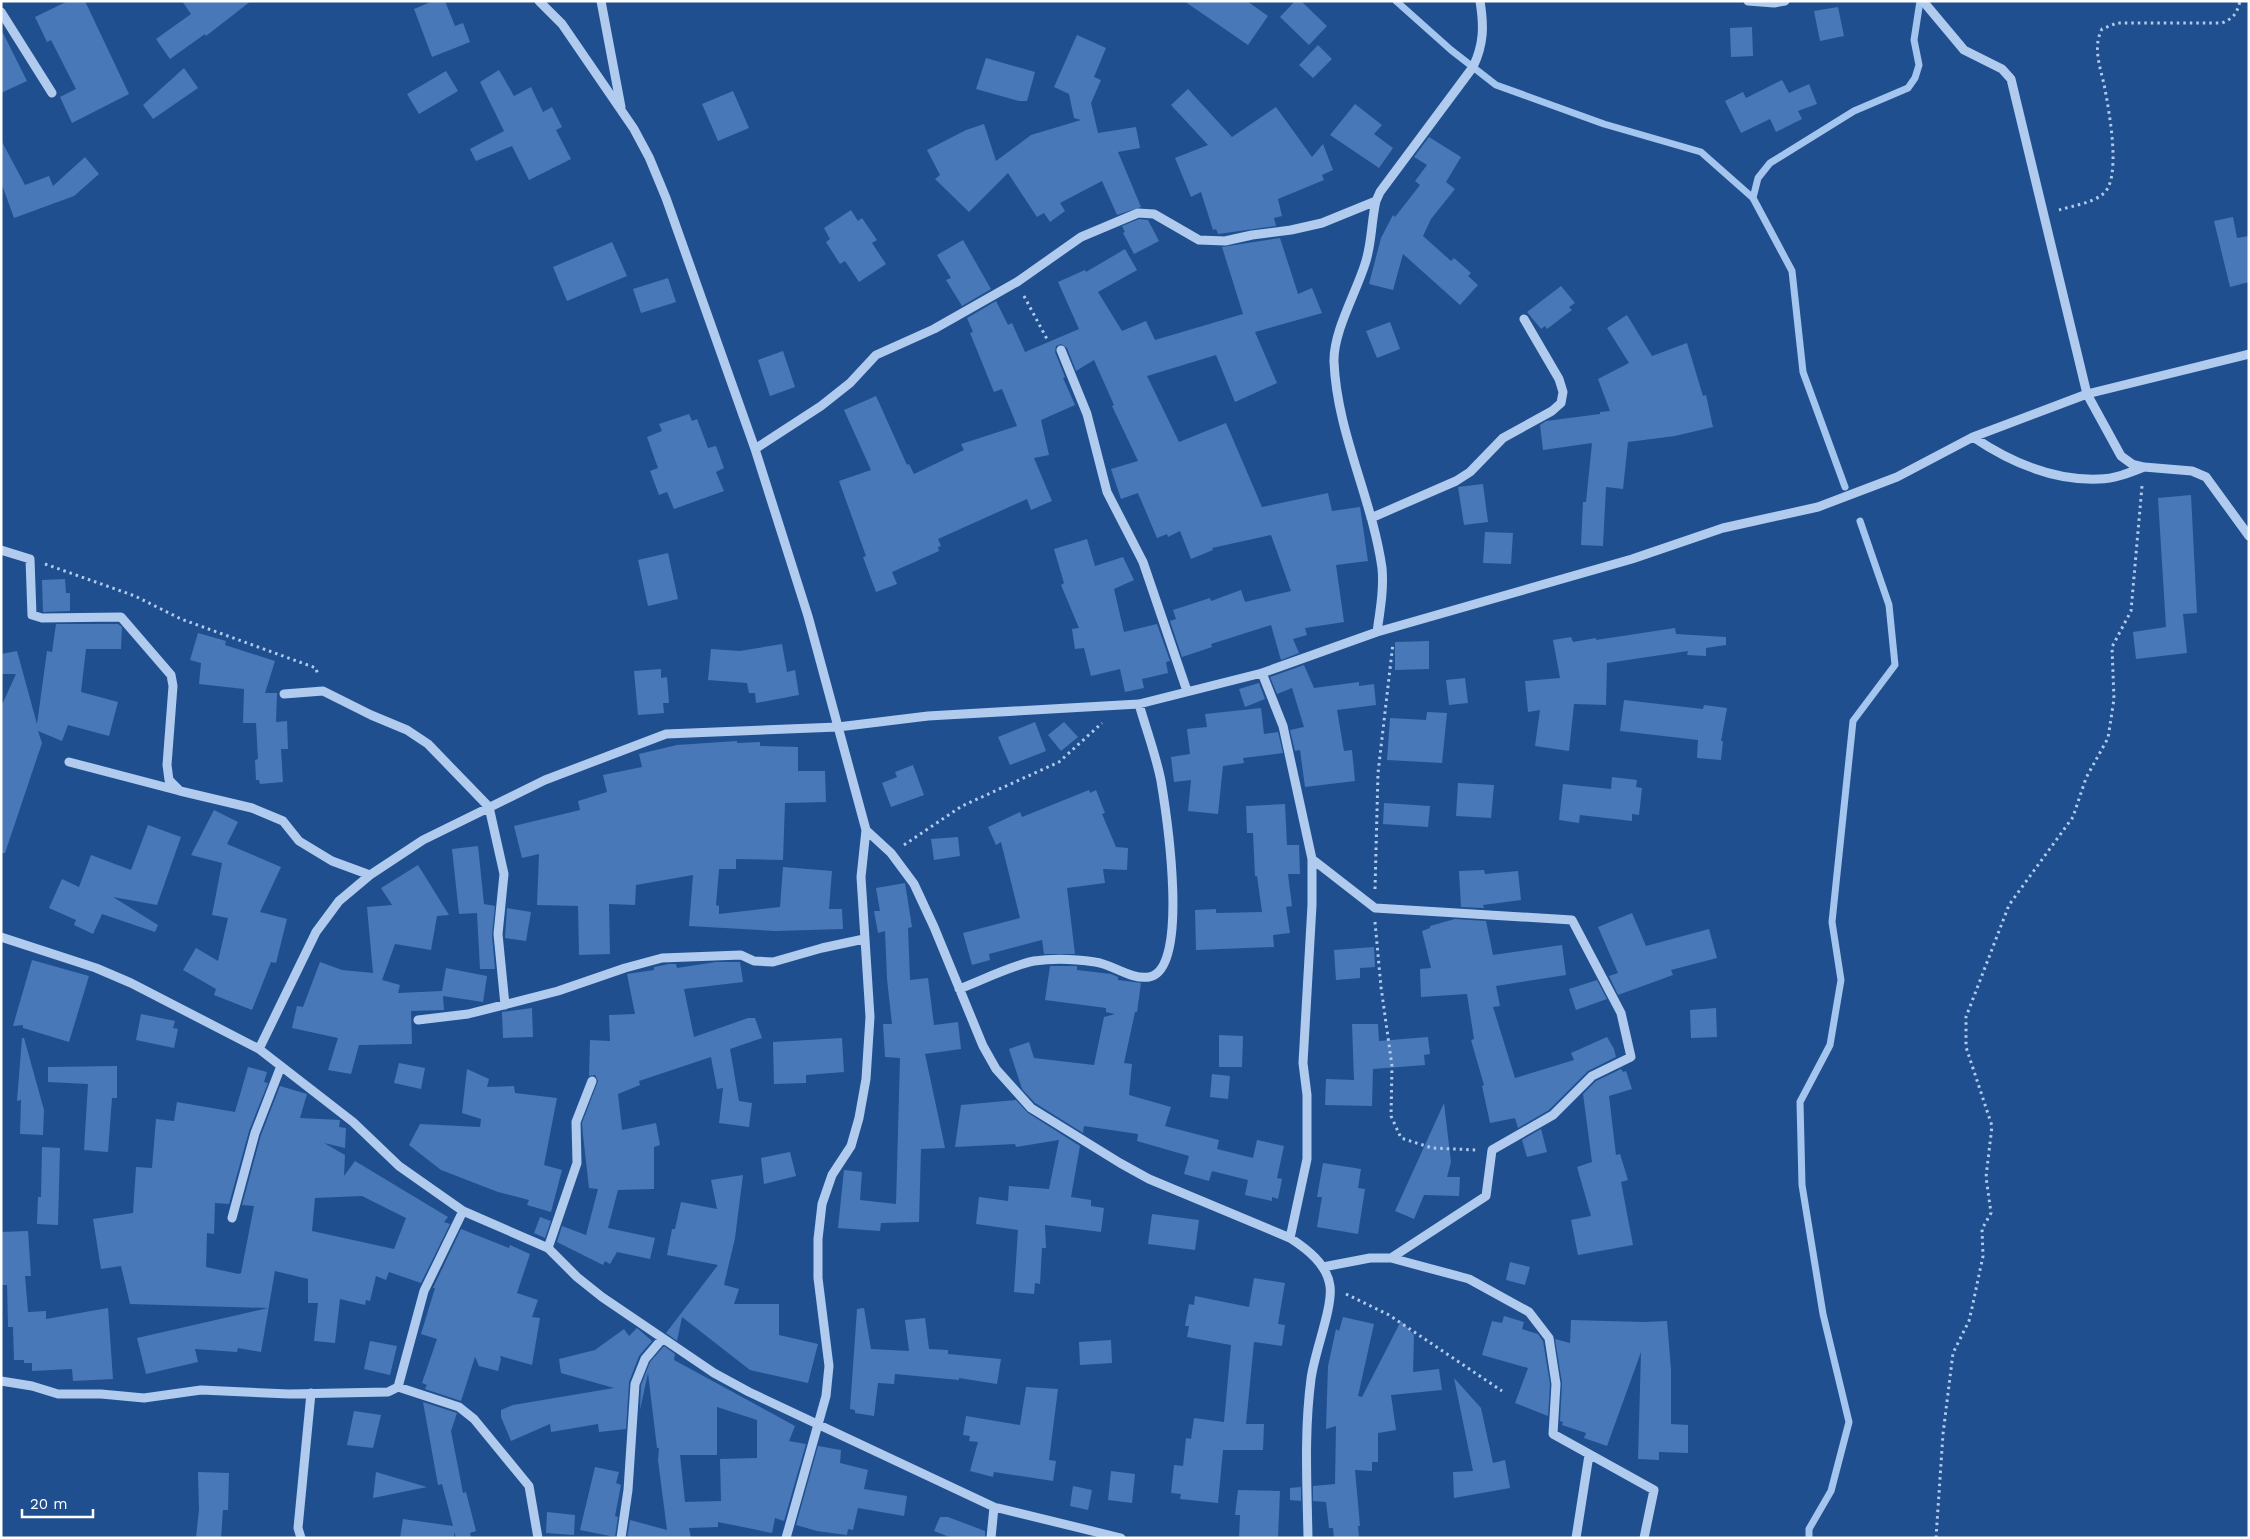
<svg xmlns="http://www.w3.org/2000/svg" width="2250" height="1539" font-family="'Work Sans',sans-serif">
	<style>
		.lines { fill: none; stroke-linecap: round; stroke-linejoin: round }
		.stream { stroke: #a3c5ee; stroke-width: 7 }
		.building { fill: #4878b7; fill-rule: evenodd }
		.path { stroke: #b0cbed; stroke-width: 3; stroke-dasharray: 2.5 4; stroke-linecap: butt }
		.minor { stroke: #b0cbed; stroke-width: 9 }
	</style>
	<rect width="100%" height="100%" fill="#204f8f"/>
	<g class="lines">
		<path class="stream" d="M1396,1L1451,50L1496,85L1604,124L1701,152L1753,198L1792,271L1803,372L1845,487
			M1753,198L1758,178L1770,163L1854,111L1908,88L1915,78L1919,65L1914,40L1920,1
			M1809,1538V1529L1831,1491L1849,1422L1823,1314L1802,1185L1800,1102L1830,1045L1841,980L1832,922L1853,721L1895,665L1889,605L1860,521"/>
	</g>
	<path class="building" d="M68,1H85L129,94L72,123L60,97L76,89L51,40L47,42L35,17Z
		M182,1H251L206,36L205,34L170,59L156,39L191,14Z
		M433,1H445L455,26L463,23L470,42L432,57L414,9Z
		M1184,1H1247L1268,16L1248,45Z
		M1295,1H1301L1327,26L1309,45L1280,17Z
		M1838,7L1844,36L1820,41L1814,11Z
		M1752,27L1753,56L1731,57L1730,28Z
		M1,29L27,81L1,93Z
		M1077,35L1106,48L1094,77L1101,80L1091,103L1098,133L1136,127L1140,148L1118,152L1141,207L1117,215L1102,181L1060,203L1065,211L1050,222L1044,213L1037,217L1008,173L969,212L935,179L940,175L927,150L966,130L984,124L996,161L1031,135L1081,120L1074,118L1069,94L1054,87Z
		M1318,45L1332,59L1313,78L1299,65Z
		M986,58L1035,72L1027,101H1019L976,89Z
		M184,68L198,88L153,119L143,105Z
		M499,70L514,96L531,87L543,112L552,107L562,127L556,130L571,159L529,180L512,146L476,161L470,149L504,131L480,82Z
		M446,71L458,91L419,114L407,94Z
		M1782,80L1789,93L1809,84L1817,104L1798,111L1802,119L1776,132L1770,119L1741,133L1725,101L1743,92L1746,98Z
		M1188,89L1232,137L1276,107L1312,157L1323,144L1333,170L1322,175L1324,180L1278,199L1282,216L1274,218L1276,226L1218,234L1216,229L1213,230L1201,192L1191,197L1175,158L1208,145L1171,105Z
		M733,91L749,128L718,141L702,104Z
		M1355,104L1382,125L1374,134L1393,148L1379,168L1330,135Z
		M1429,137L1461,157L1446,182L1455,189L1431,219L1423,236L1451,261L1454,258L1471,273L1468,276L1478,285L1460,305L1403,254L1393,290L1369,284L1381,238L1393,215L1395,217L1420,185L1415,181L1427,165L1414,157Z
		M1,140L25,185L49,176L53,186L85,157L99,174L74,196L14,218L1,182Z
		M851,210L858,221L862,218L877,240L872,243L886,264L859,282L845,261L840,264L826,242L830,239L824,228Z
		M2233,217L2237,238L2249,236V282L2230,287L2214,221Z
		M1139,219L1148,220L1159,241L1134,254L1123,233L1125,232L1122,226Z
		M1280,238L1298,294L1312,288L1322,313L1255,332L1277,383L1235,402L1216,355L1147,376L1179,442L1226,423L1262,507L1328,493L1332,511L1360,507L1368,561L1336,565L1344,622L1305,628L1307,635L1293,639L1299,653L1281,660L1271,625L1211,644L1212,647L1182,657L1170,621L1176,619L1173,610L1210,598L1211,601L1241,590L1245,602L1291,591L1271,535L1212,548L1213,550L1191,559L1180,531L1168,537L1167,534L1157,538L1138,493L1121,499L1111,469L1138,461L1112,406L1114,405L1094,360L1076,371L1067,348L1061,344L1056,346L1055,352L1065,377L1063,378L1075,405L1041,420L1049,455L1034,458L1052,501L1031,510L1027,499L938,539L941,546L938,547L939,551L892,572L897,584L876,592L863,557L866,556L839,481L871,470L844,410L876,396L907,465L909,464L914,474L964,450L961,444L1017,426L1002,389L994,392L970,333L973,332L967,318L996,301L1008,325L1012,323L1025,352L1079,329L1058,282L1085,270L1086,272L1125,249L1137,270L1098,292L1122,331L1146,321L1155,340L1243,314L1222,247Z
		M963,240L991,289L962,306L946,280L951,278L937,255Z
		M612,242L627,276L567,301L553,267Z
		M668,278L676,302L641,313L633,289Z
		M1561,286L1575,303L1569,307L1572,310L1547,329L1545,326L1541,329L1527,312Z
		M1627,315L1652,356L1687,343L1703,396L1706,395L1713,427L1675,436L1628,442L1623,489L1606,487L1603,546L1581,545L1583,502H1586L1592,443L1543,450L1540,425L1546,421L1600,414V412L1610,411L1598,379L1629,363L1607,328Z
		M1390,322L1400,349L1377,358L1366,331Z
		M783,351L795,387L770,396L758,360Z
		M689,414L692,421L697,419L708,448L716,446L724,468L716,472L724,491L674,509L667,492L659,495L650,471L658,468L647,437L662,431L659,424Z
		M1483,484L1488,522L1464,525L1458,487Z
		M2191,495L2197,613L2183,614L2187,653L2136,659L2133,632L2166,627L2158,498Z
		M1485,532L1513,533L1511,564L1483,563Z
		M1087,539L1095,566L1123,557L1134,580L1114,589L1124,632L1157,624L1170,661L1166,662L1168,673L1142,679L1144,688L1125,692L1120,669L1091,676L1084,648L1075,649L1072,629L1079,628L1061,585L1064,583L1054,549Z
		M668,553L678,599L648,606L638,560Z
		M65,579L66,593H70V611L43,612L42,580Z
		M56,624H118L122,627L121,649H86L81,692L118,702L109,736L68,725L62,741L38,731L42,743L5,853H1V707L16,674H1V654L17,651L37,724L47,651L52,652Z
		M1675,628L1676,634L1726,637V645L1706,648V656L1687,655L1688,651L1607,663L1606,705L1574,704L1569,751L1535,746L1540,710L1528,712L1525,681L1560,678L1553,640L1571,637L1573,642L1596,638V640Z
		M198,633L226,641L225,645L275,661L265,693H277L276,722L287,721L288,749H281L283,782L260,784L259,780H256L255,760L258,759L256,723H243L244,689L199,684L201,663L190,660Z
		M1429,641V669L1395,670V642Z
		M782,644L787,672L795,670L799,695L756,703L755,693H749L747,683L708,680L711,649L740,651Z
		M1304,665L1314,688L1359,682V686L1374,684L1376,705L1337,710L1344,751L1352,750L1355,781L1305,787L1300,750L1295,751L1290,730L1304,727L1292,688L1277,694L1270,677Z
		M661,669V678L667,677L669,703H663L664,713L638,715L634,671Z
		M1465,678L1468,703L1449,705L1446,680Z
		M1259,683L1265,699L1245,707L1239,689Z
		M1624,700L1703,709L1704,705L1727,708L1721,741H1723L1721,760L1697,758L1698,740L1620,731Z
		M1261,708L1264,734L1278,732L1283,753L1243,758L1244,763L1223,766L1218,814L1188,811L1191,780L1174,782L1171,757L1190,754L1187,729L1207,727L1205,714Z
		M1427,712L1447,713L1442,763L1387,760L1390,718L1426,720Z
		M1035,722L1046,751L1010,765L998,737Z
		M1064,722L1078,737L1061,751L1048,735Z
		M737,741V743L760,742V746L798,747V771H825L826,802L785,803L783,860L736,859V869H719L716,905L719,906V914L780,907L783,867L832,871L829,909H842L843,929L775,931L689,926L693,875L636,885L635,905L609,904L610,954L579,955L578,906L537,905L539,854L522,858L514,826L580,810L578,801L607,792L603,775L642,767L639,754L677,745Z
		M913,765L924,795L891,807L882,783L897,777L895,772Z
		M1612,777L1637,780L1636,787L1642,788L1639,815L1632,814V821L1580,815L1579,823L1559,820L1563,784L1611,789Z
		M1458,783L1494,785L1491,818L1456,816Z
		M1089,790L1090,793L1096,790L1105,813L1102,814L1116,847L1128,848L1127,870L1103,869L1105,883L1067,888L1075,954H1044L1042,940L989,954L990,960L972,965L963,933L1020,918L1001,842L996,845L988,827L1020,812L1022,817Z
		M1384,803L1430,806L1428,827L1383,824Z
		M1285,804L1287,845H1299L1300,874H1288L1292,906L1286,907L1290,933L1273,935L1274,947L1196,950L1195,910L1216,909V913L1262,912L1257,876H1255L1253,833H1247L1246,806Z
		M214,810L238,822L227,844L281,867L260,912L287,919L276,963L271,962L252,1010L214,995L216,989L183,970L196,948L218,961L228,918L212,915L222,863L191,855Z
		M148,825L181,837L157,905L113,897L158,925L155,932L102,914L93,934L74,925L76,920L49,908L62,879L79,887L91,855L131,870Z
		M958,837L960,856L934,860L931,839Z
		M478,846L484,904L495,906L492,935L495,969H480L477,913L459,914L452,849Z
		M418,865L449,915L437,916L431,950L395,944L382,980L400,985L398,993L442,991L446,968L487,976L483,1002L443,996L444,1010L411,1011L412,1044L359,1045L351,1074L328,1070L338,1038L292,1028L297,1006L303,1007L320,962L342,970L373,973L367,907L392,905L381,888Z
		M1484,870L1485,874L1518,871L1521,900L1483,905L1484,908L1461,907L1459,871Z
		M905,883L912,927L908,928L910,980L928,978L934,1025L958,1022L961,1049L925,1054L945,1148L921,1149L919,1222L881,1223L880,1231L838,1228L844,1170L862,1172L860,1200L896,1204L900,1058L885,1057L883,1024H892L887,979L885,931L878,933L874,911H880L876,888Z
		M507,908L531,912L526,941L505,938Z
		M1632,913L1646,946L1709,929L1717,958L1671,970L1673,975L1618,995L1609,976L1618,973L1598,927Z
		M1455,919L1486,921L1493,955L1562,945L1566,975L1496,986L1500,1006L1493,1007L1515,1078L1574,1060L1571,1053L1607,1037L1614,1049L1616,1057L1588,1071L1549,1110L1518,1128L1515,1118L1490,1123L1482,1086L1484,1085L1471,1040L1474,1039L1467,994L1421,997L1420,969L1431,968L1422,931L1430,928V926Z
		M1374,947L1375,967L1360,968V978L1336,980L1334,950Z
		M32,960L89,976L69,1042L23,1028V1025L13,1026Z
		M716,962H740L743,982L684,989L694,1037L748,1018H755L762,1038L730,1049L739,1101L752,1103L749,1127L719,1123L723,1088L717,1089L711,1057L639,1081L640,1085L618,1094L622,1130L656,1123L660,1145L654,1147V1189L618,1190L608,1228L655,1238L650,1259L617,1252L610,1264L605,1261L603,1265L557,1242L562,1226L586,1235L598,1189L589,1188L583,1135L582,1123L598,1081L595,1075L589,1076L590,1040L610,1041L609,1015L635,1014L627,974L654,970V967L669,964H676L677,968Z
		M1050,966H1077V970L1111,974L1118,977V980L1141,983L1137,1012H1135L1124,1063L1132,1064L1129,1095L1171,1107L1165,1126L1219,1140L1217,1149L1253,1158L1257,1140L1284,1146L1277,1178L1282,1179L1278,1199L1272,1197V1201L1245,1195L1248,1180L1212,1171L1209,1181L1184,1174L1189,1156L1137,1141L1138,1134L1084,1126L1083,1133L1035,1103L1022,1089L1009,1049L1029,1042L1034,1058L1094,1065L1104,1017L1115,1014L1106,1012V1008L1045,1000Z
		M1597,980L1607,999L1576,1010L1569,989Z
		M532,1008L533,1037L503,1038L502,1012Z
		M1716,1008L1717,1037L1691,1038L1690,1010Z
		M141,1014L175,1021L173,1028L178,1029L174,1048L136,1040Z
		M1352,1024H1378L1379,1041L1428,1037L1430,1054L1424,1055L1425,1065L1373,1069L1372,1106L1325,1105L1326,1079L1354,1080Z
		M1219,1035L1243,1036L1242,1067H1219Z
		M22,1038H24L44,1110L43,1135L20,1134L21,1100L17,1101Z
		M842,1038L844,1072L806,1075V1083L774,1084L773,1042Z
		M399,1063L425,1068L421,1089L394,1083Z
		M117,1066V1098H112L108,1152L84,1150L88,1084L48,1082V1067Z
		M248,1067L267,1072L264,1082L268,1083L249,1131L229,1204L215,1203L214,1234L207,1233L206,1267L239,1274L241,1273L254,1206L242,1205L261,1135L280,1086L307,1094L300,1118L340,1120L339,1127L346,1128L345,1148L324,1143L345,1155L344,1176L355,1161L448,1217L444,1222L450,1224L421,1283L389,1272L386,1280L376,1276L370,1301L366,1300L365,1305L340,1299L335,1343L314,1341L318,1303H308V1279L275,1271L261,1352L238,1348L237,1352L195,1349L198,1362L146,1374L137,1338L268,1308L130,1304L121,1266L101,1269L93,1219L133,1213L136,1167L152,1168L156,1119L174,1121L177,1102L235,1112ZM362,1196L406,1218L394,1249L312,1231L315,1198Z
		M467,1069L489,1079L487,1087L514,1086L515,1093L557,1098L544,1165L562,1170L551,1212L527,1205L529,1200L498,1192L441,1170L409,1145L420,1124L480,1127L481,1119L462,1113Z
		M1621,1069L1623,1072L1626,1071L1632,1089L1609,1096L1616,1155L1620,1154L1628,1180L1621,1182L1633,1245L1578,1255L1571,1220L1591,1216L1577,1167L1592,1162L1583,1094L1596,1081Z
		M1212,1074L1230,1076L1228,1099L1210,1097Z
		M1016,1100L1028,1113L1080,1146L1071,1197L1091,1200V1206L1104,1208L1101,1232L1045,1225L1046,1248H1042L1040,1284L1035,1283L1034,1294L1014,1292L1018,1230L976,1224L979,1197L1008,1201L1009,1186L1049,1189L1059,1140L1016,1147L1015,1144L955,1147L961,1105Z
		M1444,1103L1451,1162L1447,1177H1460L1459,1196L1424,1195L1414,1219L1395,1211Z
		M1541,1129L1547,1152L1527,1157L1522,1140Z
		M42,1147L60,1148L58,1225L37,1224L38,1197H41Z
		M790,1152L796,1176L764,1184L761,1158Z
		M1323,1163L1361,1169L1358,1188L1365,1189L1358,1234L1317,1227L1322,1197H1317Z
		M743,1175L735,1238L724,1285L739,1289L734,1304H779V1335L818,1344L808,1383L750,1370L682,1317L677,1341L666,1333L718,1265L667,1255L672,1229H675L681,1202L717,1209L711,1180Z
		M1152,1214L1199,1220L1195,1250L1148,1244Z
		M540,1217L551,1221L545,1238L534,1233Z
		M461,1229L509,1248L510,1245L530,1254L517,1293L538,1300L532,1317L540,1318L532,1365L500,1356L501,1359L498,1371L479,1366L475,1357L461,1401L425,1389L427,1385L422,1383L437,1339L421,1334L435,1288H433Z
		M28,1231L31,1276H25L28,1312L46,1311V1319L108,1308L113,1379L73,1381L72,1369L32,1371V1363H24V1360H14L13,1327H8L7,1285H1V1232Z
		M1510,1262L1530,1267L1525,1285L1506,1280Z
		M1254,1278L1285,1283L1278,1324L1285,1325L1282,1346L1254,1342L1246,1424H1264L1263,1450H1223L1218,1503L1180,1499L1181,1494L1171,1493L1174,1465L1183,1466L1186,1438L1191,1439L1194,1418L1224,1422L1231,1345L1187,1337L1189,1326H1185L1189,1304L1194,1305L1195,1296L1249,1307Z
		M864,1308L871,1349L909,1351L905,1320L925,1318L929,1349L948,1350V1354L1001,1359L997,1384L959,1378V1380L895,1374L894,1384L878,1383L874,1416L855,1413V1410L850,1409L857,1309Z
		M1504,1316L1524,1322L1522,1329L1538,1334L1543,1341L1550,1384L1548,1416L1515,1403L1528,1368L1482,1355L1492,1321L1502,1323Z
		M1343,1317L1374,1324L1358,1396L1362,1397L1401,1321L1414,1335L1413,1372L1439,1369L1442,1390L1391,1395L1396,1430L1378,1433V1462H1372V1471L1355,1470L1360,1526H1358L1359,1538H1334L1333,1528H1329L1326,1502L1313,1501V1486L1335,1484L1336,1426L1326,1429L1328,1366L1336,1329L1339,1331Z
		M1571,1320L1643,1322L1667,1321L1671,1369V1424L1688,1425V1453L1659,1452V1460L1638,1459L1641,1352L1607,1446L1584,1438L1586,1433L1562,1425L1563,1422L1560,1421L1562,1383L1555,1339L1570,1343Z
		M637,1328L652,1341L639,1356L629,1382L626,1429L599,1432L598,1424L551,1432L550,1424L511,1441L501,1417V1410L513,1405L614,1388L561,1373L559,1359L595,1350L624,1329L629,1336Z
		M1111,1340L1112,1363L1080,1365L1079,1342Z
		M370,1341L397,1346L390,1375L364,1369Z
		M664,1346L675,1354L674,1360L795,1426L789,1441L806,1444L784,1521L775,1518L772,1533L718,1522V1527L689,1528L691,1538H627L630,1520L667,1530L658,1460L659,1448H657L648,1373L640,1410L641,1385L650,1362ZM717,1407L757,1420V1458L720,1459L721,1501L685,1502L680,1455H717Z
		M1454,1378L1481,1408L1493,1463L1505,1460L1510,1488L1454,1498L1453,1472L1473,1471Z
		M1026,1387L1058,1389L1049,1460L1056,1461L1053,1481L994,1472L993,1477L970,1471L978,1442L969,1441L970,1436L963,1435L966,1416L1020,1425Z
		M423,1402L457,1413L451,1431L463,1493L466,1492L476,1531L470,1533L471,1538H456L454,1532V1538H400L403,1519L453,1526L442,1484L438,1485Z
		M354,1411L381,1415L373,1448L347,1445Z
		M818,1446L841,1450L840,1463L868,1470L864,1489L907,1496L904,1516L858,1508L853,1530L848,1529L847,1535L817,1531L796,1525Z
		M595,1467L619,1472L616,1483L621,1485L615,1516L618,1517L615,1537L580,1530Z
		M1111,1471L1135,1474L1132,1503L1108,1500Z
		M198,1472L229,1473L228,1510H223L221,1538H196L199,1509Z
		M376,1472L427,1487L373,1498Z
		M1073,1486L1092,1490L1088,1510L1070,1506Z
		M1301,1487V1501L1290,1500V1488Z
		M1238,1490L1280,1491L1278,1538H1239L1240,1515H1235Z
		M547,1512L575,1515L574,1535L546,1533Z
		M940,1517H948L985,1531V1538H952L934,1531Z"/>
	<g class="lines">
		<path class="path" d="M2059,210C2072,206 2092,203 2103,194C2122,179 2109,112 2105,89C2101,69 2092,48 2102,29L2117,23H2222C2234,18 2237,13 2240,1
			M1024,296L1048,341
			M45,564L135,596L181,619L316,668L318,676
			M904,845L962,806L1059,762L1102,723
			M1375,889L1378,773L1393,643
			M1375,922L1381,987L1392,1066L1391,1116L1401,1138L1432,1148L1477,1150
			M1346,1294L1389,1315L1502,1391
			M1936,1538L1943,1434L1953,1353L1969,1321L1972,1308L1983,1256L1982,1229L1991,1213L1986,1177L1992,1126L1966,1047V1017L2009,905L2073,817L2086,778L2108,738L2114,699L2112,647L2131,611L2142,486"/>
		<path class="minor" d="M539,1L562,24L634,129L649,157L666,198L755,449L808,616L866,830L861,877L870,1017L866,1079L859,1118L851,1146L832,1175L822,1204L818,1239V1278L829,1366L826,1396L786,1538
			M601,1L621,107
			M1748,1L1774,3L1785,1
			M1923,1L1964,50L2002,69L2011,79L2087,394L2121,456L2132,464L2144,467L2192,471L2206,477L2249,536
			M1,12L52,93
			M1061,350L1087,414L1107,492L1143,562L1187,691
			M1973,437C2010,462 2053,481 2099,479C2114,479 2129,473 2144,467
			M755,449L821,406L850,383L876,355L934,329L1017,282L1081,237L1138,213L1154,214L1199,240L1225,241L1252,235L1291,230L1322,223L1376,201
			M1371,518L1456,481L1470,472L1503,438L1552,411L1561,403L1563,392L1559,379L1524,319
			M1,550L30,559L32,615L42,618L121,617L171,675L173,686L167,765L169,780L180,791L252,808L283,821L299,841L332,861L370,875
			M1377,632C1380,611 1384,589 1382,568C1372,498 1337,433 1334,362C1333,332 1356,293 1365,264C1372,244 1371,222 1376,201L1380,192L1473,67C1484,44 1484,26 1480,1
			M1262,673L1283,726L1312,859V905L1303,1063L1307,1095V1159L1290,1238
			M284,694L323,691L371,715L407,730L428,744L489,807L504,874L498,934L505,1005
			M69,762L180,791
			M866,830L891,853L914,884L934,927L983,1046L996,1069L1031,1108L1120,1163L1149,1179L1290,1238C1307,1249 1327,1264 1330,1286C1333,1308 1314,1353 1311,1379C1304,1432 1307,1484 1308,1538
			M1312,859L1375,908L1572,920L1621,1013L1631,1057L1592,1076L1553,1115L1492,1150L1486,1196L1391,1258H1370L1323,1267
			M1,937L96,968L131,983L259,1049L353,1122L399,1166L463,1211L548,1248L577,1277L602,1297L714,1373L749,1392L994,1507L1121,1538
			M959,989C980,981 1013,965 1034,961C1054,958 1075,959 1095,962C1112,964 1131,980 1149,977C1191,970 1166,811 1161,781C1156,755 1146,729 1139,704
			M418,1020L468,1014L558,991L625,968L662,958L741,955L754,961L773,962L822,948L864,939
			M259,1049L316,932L339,901L370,875L423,840L545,780L666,734L838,727L928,716L1139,704L1262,673L1377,632L1632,559L1723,528L1818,507L1897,477L1973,437L2087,394L2249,354
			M232,1218L255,1133L281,1066
			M548,1248L577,1163L576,1122L592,1081
			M1391,1258L1469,1279L1529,1312L1549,1338L1556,1384L1553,1434L1654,1490L1644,1538
			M1,1381L32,1386L58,1394H101L144,1398L201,1390L289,1394L388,1392L398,1387L424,1291L463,1211
			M398,1387L459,1407L474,1419L529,1486L538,1538
			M301,1538L298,1528L311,1393
			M621,1538L628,1490L635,1384L645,1359L662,1339
			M991,1538L994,1507
			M1576,1538L1589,1455"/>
	</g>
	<rect width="2250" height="1539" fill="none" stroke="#ffffff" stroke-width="5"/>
	<path d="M22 1509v8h71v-8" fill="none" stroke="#ffffff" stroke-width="2.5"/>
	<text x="30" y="1509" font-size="15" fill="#ffffff" stroke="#204f8f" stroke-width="4" paint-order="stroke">20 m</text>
</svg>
